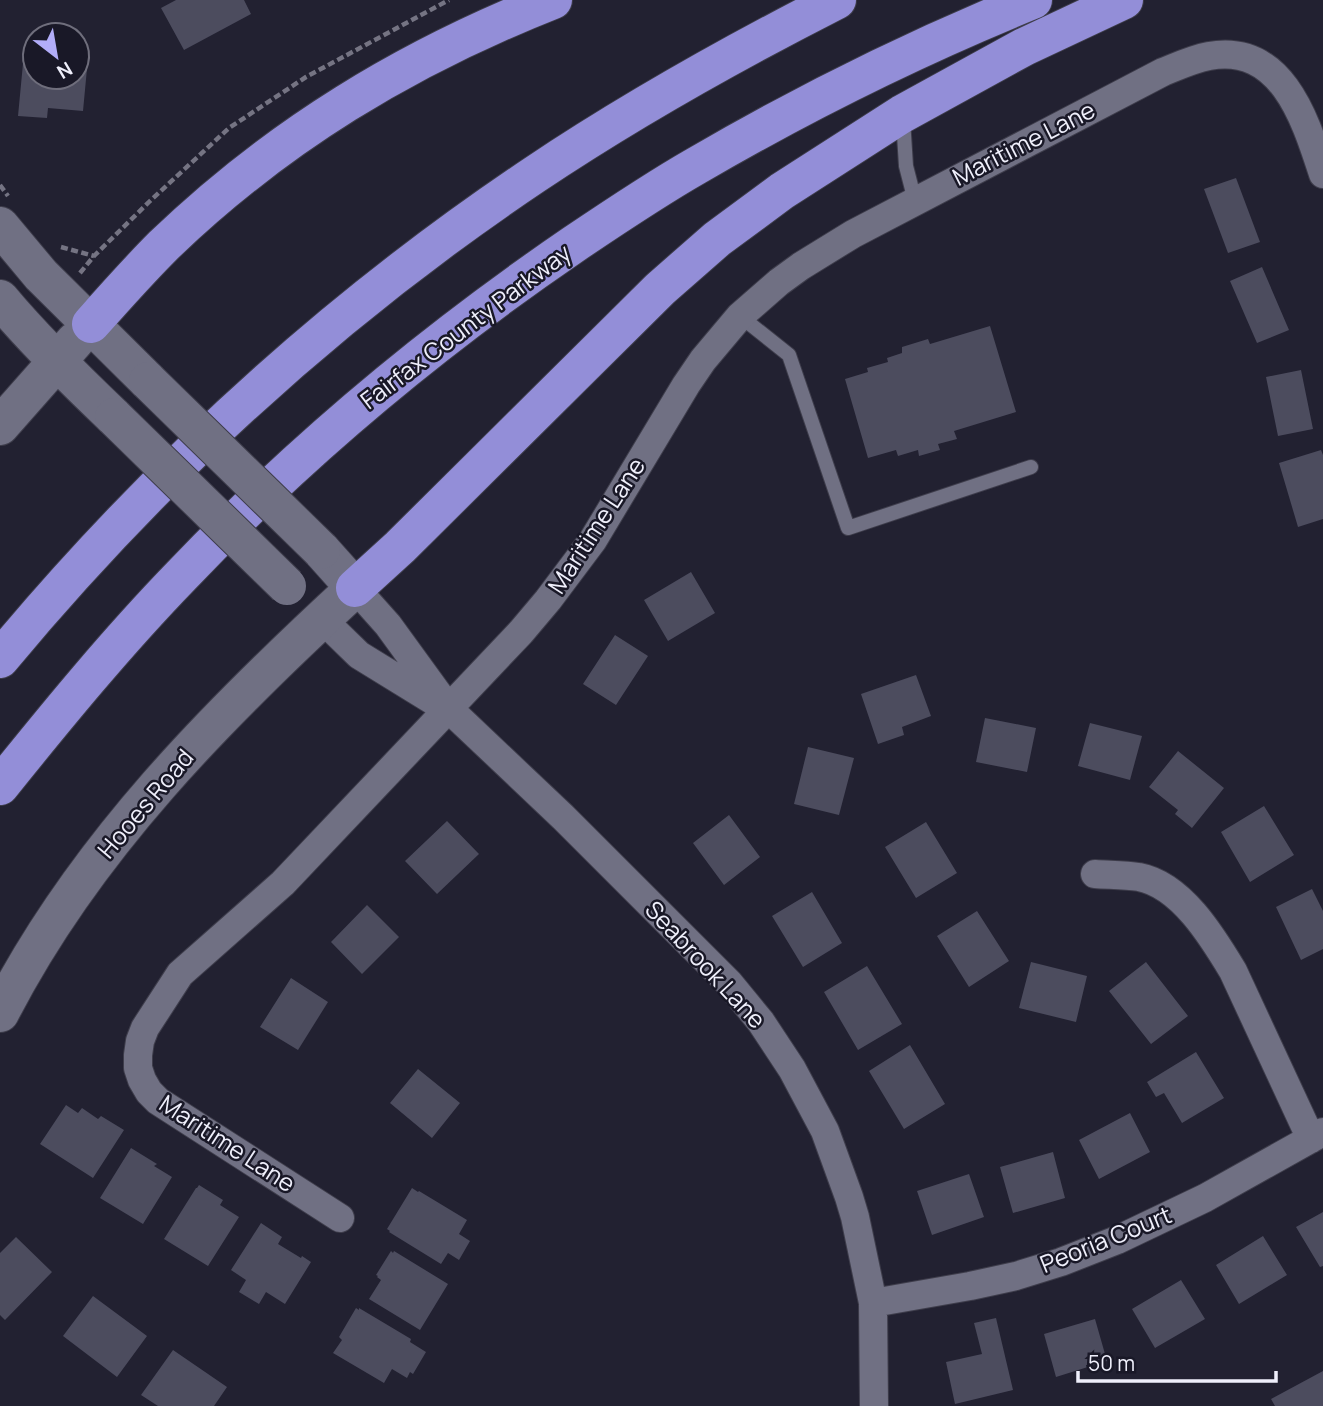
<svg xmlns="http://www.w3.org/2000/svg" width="1323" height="1406" font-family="Manrope,sans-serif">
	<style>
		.building { fill: #4c4c5e }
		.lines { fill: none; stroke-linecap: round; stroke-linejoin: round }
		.lane-casing { stroke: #3e3d4b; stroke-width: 16 }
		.street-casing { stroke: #3e3d4b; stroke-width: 30 }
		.secondary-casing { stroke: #3e3d4b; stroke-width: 40 }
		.highway-casing { stroke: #3e3d4b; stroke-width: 40 }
		.path { stroke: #757483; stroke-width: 4.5; stroke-dasharray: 7 3.5; stroke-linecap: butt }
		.lane { stroke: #707083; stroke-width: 14 }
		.street { stroke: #707083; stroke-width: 28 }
		.secondary { stroke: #707083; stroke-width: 38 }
		.highway { stroke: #938ed8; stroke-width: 38 }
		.secondary-bridge-casing { stroke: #3e3d4b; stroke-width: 40; stroke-linecap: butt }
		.secondary-bridge { stroke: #707083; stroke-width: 38 }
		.labels { text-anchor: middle; stroke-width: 5; stroke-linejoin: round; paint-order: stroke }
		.street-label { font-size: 24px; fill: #efeffb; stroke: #191827 }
	</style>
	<rect width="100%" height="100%" fill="#222131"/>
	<path class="building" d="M176,0H244L251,14L184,50L161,8Z
		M24,53L35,54V77H77V57L88,58L83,111L48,108L47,118L18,116Z
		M1236,178L1260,242L1228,253L1204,189Z
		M1262,267L1289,330L1257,343L1230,281Z
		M990,326L1016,412L954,431L957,439L938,444L940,450L919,456L918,450L898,456L896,450L868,458L845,379L868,372L867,368L888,362L887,358L902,353V347L928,339L930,344Z
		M1301,370L1313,429L1278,436L1266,377Z
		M1321,450L1323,455V519L1298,527L1279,463Z
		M691,572L715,613L668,641L644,600Z
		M615,635L648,656L616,705L583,684Z
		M916,675L931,716L902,727L904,735L878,744L861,694Z
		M985,718L1036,728L1027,772L976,762Z
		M1090,723L1142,736L1130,780L1078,766Z
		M808,747L854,758L839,815L794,804Z
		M1178,751L1224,788L1192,828L1175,814L1178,810L1149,787Z
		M1264,806L1294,855L1250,882L1221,832Z
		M729,815L760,857L724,885L693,843Z
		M447,821L479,854L437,894L405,861Z
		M926,822L957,873L916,898L885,847Z
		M1312,889L1323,911V949L1301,960L1276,907Z
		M812,892L842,943L803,967L772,916Z
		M367,905L399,937L362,974L331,942Z
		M977,911L1009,961L969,987L937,936Z
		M1031,962L1087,976L1076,1022L1019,1008Z
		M1146,962L1188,1016L1151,1044L1109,991Z
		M867,966L902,1024L858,1050L824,992Z
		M291,978L328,1002L298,1050L260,1027Z
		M910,1045L945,1104L904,1129L869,1071Z
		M1196,1052L1224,1098L1182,1123L1164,1093L1156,1097L1147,1082Z
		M418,1069L460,1103L432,1138L390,1103Z
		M66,1105L78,1113L82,1108L98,1119L101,1116L124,1130L93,1178L40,1144Z
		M1130,1113L1150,1152L1099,1179L1079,1140Z
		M131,1148L157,1164L154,1166L172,1177L143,1224L100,1198Z
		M1053,1152L1065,1198L1013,1213L1000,1167Z
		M969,1174L984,1217L932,1235L917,1191Z
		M199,1185L223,1200L220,1205L239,1217L208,1266L164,1239L196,1188H197Z
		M412,1188L418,1192L419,1191L467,1220L459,1234L470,1241L459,1260L448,1253L441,1264L389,1232L390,1231L387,1229Z
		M1323,1212V1266L1320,1267L1296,1227Z
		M261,1223L282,1237L278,1244L301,1258L302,1256L311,1262L285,1304L266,1292L259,1304L239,1292L246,1280L231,1270Z
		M1263,1236L1287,1275L1239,1304L1216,1265Z
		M16,1237L52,1272L5,1320L0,1315V1253Z
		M391,1251L393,1253L394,1251L448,1284L420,1330L369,1299L381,1280L377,1277L378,1276L376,1275Z
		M1181,1280L1205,1319L1155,1348L1132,1309Z
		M93,1296L147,1336L117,1377L63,1336Z
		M356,1308L359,1310V1308L411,1339L410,1342L426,1352L413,1374L410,1372L407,1378L392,1369L384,1383L333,1353L342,1340L339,1337Z
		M996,1318L1013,1390L955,1404L946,1362L982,1354L974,1323Z
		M1095,1319L1107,1361L1056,1377L1044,1334Z
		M173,1350L227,1387L214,1406H158L141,1395Z
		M1323,1371V1406H1275L1271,1399Z"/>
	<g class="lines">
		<defs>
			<path id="lane" d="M903,119L906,166L915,201
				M740,316L789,355L848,528L1031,467"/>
			<path id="street" d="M355,588L388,625L449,709L563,817L729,983L761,1022L792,1069L825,1131L849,1197L855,1217L873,1303L874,1406
				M322,619L359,655L437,703
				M1095,874C1109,875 1125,875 1139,877C1181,885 1212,936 1233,971L1311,1139
				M340,1218L158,1101L149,1092L142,1080L138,1068V1055L140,1041L145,1028L180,974L283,883L521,632L548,600L593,540L686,385L703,360L740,316L779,282L801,266L853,234L1163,72C1178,66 1193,59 1209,56C1282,43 1305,119 1323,174
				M873,1303L970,1286L1016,1276L1061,1262L1117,1240L1205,1198L1323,1132"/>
			<path id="secondary" d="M0,226L41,275L148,381
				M0,299C35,341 74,379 114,417
				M0,426L75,341
				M0,1013C85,847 219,713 355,588L321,550"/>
			<path id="highway" d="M91,324C114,298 138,271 163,246C277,136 406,58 553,0
				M355,588L400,547L660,289L717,239L782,191L902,114L1024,47L1124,0
				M0,659C154,474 334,309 534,175C631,110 733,53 837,0
				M0,786C58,714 117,642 181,576C299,452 432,341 574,244C614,217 654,190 696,166C804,103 917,47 1033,0"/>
		</defs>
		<use href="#lane" class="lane-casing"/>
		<use href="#street" class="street-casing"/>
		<use href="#secondary" class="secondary-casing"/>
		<use href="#highway" class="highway-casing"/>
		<path class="path" d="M0,185L8,196
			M61,247L94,256
			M80,273L94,256L150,201L229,128L306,77L449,0"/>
		<use href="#lane" class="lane"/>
		<use href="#street" class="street"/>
		<use href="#secondary" class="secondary"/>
		<use href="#highway" class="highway"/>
		<defs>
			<path id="secondary-bridge" d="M148,381L321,550
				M114,417L287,586"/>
		</defs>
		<use href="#secondary-bridge" class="secondary-bridge-casing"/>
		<use href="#secondary-bridge" class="secondary-bridge"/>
	</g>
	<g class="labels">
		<g class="street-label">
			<text transform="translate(1024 144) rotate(-27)" y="8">Maritime Lane</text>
			<text transform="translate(466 327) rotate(-37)" y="8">Fairfax County Parkway</text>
			<text transform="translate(597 526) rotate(-57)" y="8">Maritime Lane</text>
			<text transform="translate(146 804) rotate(-50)" y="8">Hooes Road</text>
			<text transform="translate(705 965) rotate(47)" y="8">Seabrook Lane</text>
			<text transform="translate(227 1144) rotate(33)" y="8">Maritime Lane</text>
			<text transform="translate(1106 1240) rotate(-22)" y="8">Peoria Court</text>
		</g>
	</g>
	<g transform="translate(56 56) rotate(149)"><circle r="33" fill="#191827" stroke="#6f6e7c" stroke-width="2"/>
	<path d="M0-5L12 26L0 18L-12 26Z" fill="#b2adf9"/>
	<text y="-10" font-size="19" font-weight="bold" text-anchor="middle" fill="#efeffb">N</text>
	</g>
	<path d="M1078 1371v10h198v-10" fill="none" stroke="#efeffb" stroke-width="3.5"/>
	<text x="1088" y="1371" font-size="21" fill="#efeffb" stroke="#191827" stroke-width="5" paint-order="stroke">50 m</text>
</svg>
